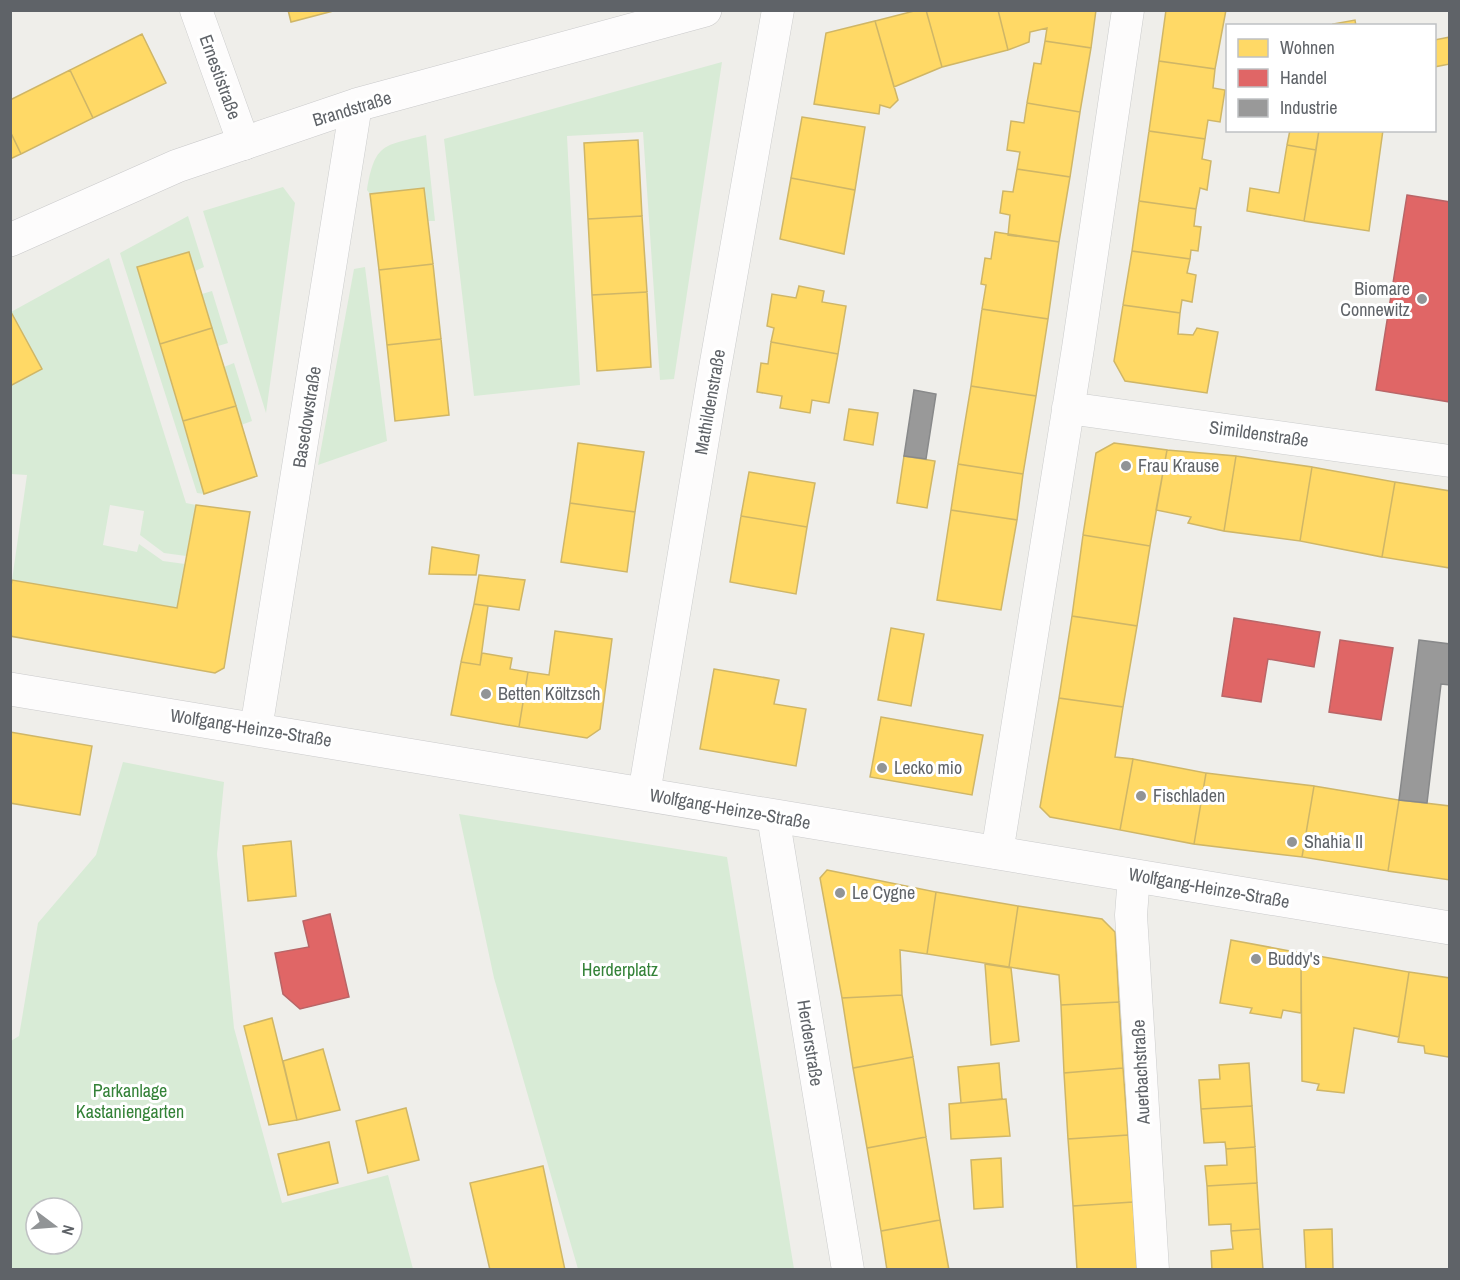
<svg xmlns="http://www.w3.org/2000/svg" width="1460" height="1280" font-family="'Archivo Narrow',sans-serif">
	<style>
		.green { fill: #d8ebd6; fill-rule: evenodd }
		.homes { fill: #ffd966; stroke: #cfb667; stroke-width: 1.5 }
		.shops { fill: #e06666; stroke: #b96567; stroke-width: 1.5 }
		.industry { fill: #999; stroke: #88898a; stroke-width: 1.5 }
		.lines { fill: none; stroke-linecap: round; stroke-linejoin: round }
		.street-casing { stroke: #cbcccc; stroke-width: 33 }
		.secondary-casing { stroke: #cacacb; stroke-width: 34 }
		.street { stroke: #fdfcfc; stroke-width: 32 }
		.secondary { stroke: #fdfcfc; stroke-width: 33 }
		.poi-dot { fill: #919496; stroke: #fff; stroke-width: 2 }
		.labels { text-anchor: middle; stroke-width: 6; stroke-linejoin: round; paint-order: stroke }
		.street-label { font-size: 18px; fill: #5f6368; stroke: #fff }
		.poi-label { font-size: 18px; fill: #5f6368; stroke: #fff; text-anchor: start }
		.park-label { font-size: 18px; fill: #348238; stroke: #fff }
	</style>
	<rect width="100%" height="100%" fill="#efeeea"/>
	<path class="green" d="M722,62L674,379L660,380L643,132L567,136L580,385L474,396L444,139Z
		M426,135L435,221H428L424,188L370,194L367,190C375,143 383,146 426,135Z
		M283,187L295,203L266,413L203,211Z
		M188,216L204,267L195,271L189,252L137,268L204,494L197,493L120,253Z
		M109,258L186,503L196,505L186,556L164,553L140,535L144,511L110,505L103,545L137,552L139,544L163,561L185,564L177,608L12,580L27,475L11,474L10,386L42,369L11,312Z
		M365,267L387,441L318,465L354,269Z
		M212,291L228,343L218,346L202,294Z
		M234,363L252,421L241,425L224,367Z
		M123,762L224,782L217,854L234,1028L282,1203L388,1175L413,1269H12L11,1041L19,1036L38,923L96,855ZM36,1208H72V1244H36Z
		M459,814L727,857L794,1269H578L494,978Z"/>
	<path class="homes" d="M288,10H337L291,22Z
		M918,10H926L942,67L894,87L875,21Z
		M926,10H998L1008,50L942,67Z
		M998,10H1096L1091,48L1045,41L1047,28L1030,32L1029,42L1008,50Z
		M1166,10H1226L1215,69L1159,61Z
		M1355,20L1356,26H1334L1333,24Z
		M875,21L898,100L890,108L880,105L879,114L814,104L826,33Z
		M142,34L166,83L93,118L70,70Z
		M1450,37V64L1434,67V40Z
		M1045,41L1091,48L1080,112L1027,103L1034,63L1041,64Z
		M1159,61L1215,69L1213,88L1225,90L1220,122L1208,120L1205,139L1149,131Z
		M70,70L93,118L21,154L10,131V100Z
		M1027,103L1080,112L1070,177L1017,169L1020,152L1007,150L1011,121L1024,123Z
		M802,117L865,127L855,190L791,178Z
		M1290,130H1319L1316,150L1287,145Z
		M1319,130H1383L1369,231L1304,221Z
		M10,131L21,154L10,159Z
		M1149,131L1205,139L1202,159L1211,161L1207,190L1200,188L1196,209L1139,201Z
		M638,140L642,216L588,219L584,143Z
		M1287,145L1316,150L1304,221L1247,211L1250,188L1279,193Z
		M1017,169L1070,177L1059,242L1008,235L1010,215L1000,213L1003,191L1013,192Z
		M791,178L855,190L844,254L780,239Z
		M424,188L433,264L379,270L370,194Z
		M1139,201L1196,209L1194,226L1201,227L1198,251L1191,250L1190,259L1132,251Z
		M642,216L647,292L592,295L588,219Z
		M995,232L1059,242L1048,319L982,309L986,285L981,284L985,258L991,259Z
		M1132,251L1190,259L1187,273L1196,275L1192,302L1182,300L1180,313L1123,305Z
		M189,252L212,328L160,344L137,267Z
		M433,264L441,339L387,345L379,270Z
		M799,286L824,291L822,302L846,306L838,354L771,342L774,328L767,326L772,294L796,298Z
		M647,292L651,367L597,371L592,295Z
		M1123,305L1180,313L1178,334L1193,335L1197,328L1218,332L1207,393L1125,381L1114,361Z
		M982,309L1048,319L1036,396L971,386Z
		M11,312L42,369L10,386V313Z
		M212,328L236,406L183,421L160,344Z
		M441,339L449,415L395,421L387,345Z
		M771,342L838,354L829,403L812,400L810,413L780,408L782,396L757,392L761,363L768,364Z
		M971,386L1036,396L1023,474L958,464Z
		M236,406L257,476L204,494L183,421Z
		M849,409L878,413L873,445L844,440Z
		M578,443L644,452L635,512L570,503Z
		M1114,443L1167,450L1150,546L1083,535L1096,453Z
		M1167,450L1236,456L1224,531L1188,523L1191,517L1156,510Z
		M904,456L935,461L927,508L897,503Z
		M1236,456L1312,467L1300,541L1224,531Z
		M958,464L1023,474L1017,520L951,510Z
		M1312,467L1395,482L1382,557L1300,541Z
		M749,472L815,483L807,527L741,516Z
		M1395,482L1450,491V568L1382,557Z
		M570,503L635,512L627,572L561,562Z
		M196,505L250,512L224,668L215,673L10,636V591L12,580L177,608Z
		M951,510L1017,520L1001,610L937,600Z
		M741,516L807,527L796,594L730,582Z
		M1083,535L1150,546L1137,626L1072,616Z
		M432,547L479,555L476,575L429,574Z
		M479,575L525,580L519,610L474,604Z
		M474,604L488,606L480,665L461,662Z
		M1072,616L1137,626L1123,707L1059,698Z
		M891,628L924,634L911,706L878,700Z
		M555,631L612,639L600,729L587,738L519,727L528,672L549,675Z
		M482,653L512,658L510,669L528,672L519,727L451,715L461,662L480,665Z
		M714,669L779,680L774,704L806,709L796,766L700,749Z
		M1059,698L1123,707L1115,757L1133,759L1120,830L1050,817L1040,807Z
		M881,717L983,735L972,795L870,777Z
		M10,732L92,746L80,815L10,803Z
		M1133,759L1206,773L1194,844L1120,830Z
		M1206,773L1314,786L1302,857L1194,844Z
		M1314,786L1399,800L1388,871L1302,857Z
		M1399,800L1450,806V880L1388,871Z
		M291,841L296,896L248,901L243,846Z
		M827,870L936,892L927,954L900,950L902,995L842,998L820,878Z
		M936,892L1018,906L1009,967L927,954Z
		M1018,906L1102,919L1115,932L1119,1002L1061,1005L1059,975L1009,967Z
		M1231,940L1301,953V1013L1283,1010L1281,1018L1250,1013L1252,1008L1220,1003Z
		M1301,953L1409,972L1399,1037L1354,1028L1344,1093L1317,1090L1319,1084L1302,1081Z
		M985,964L1011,968L1019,1041L991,1045Z
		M1409,972L1450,978V1054L1448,1057L1425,1053L1424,1046L1398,1042Z
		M902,995L913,1057L853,1068L842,998Z
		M1119,1002L1123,1068L1064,1073L1061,1005Z
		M272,1018L297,1120L269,1125L244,1026Z
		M323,1049L340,1110L297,1120L283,1061Z
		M913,1057L926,1137L867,1148L853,1068Z
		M999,1063L1002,1099L961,1103L958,1067Z
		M1249,1063L1252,1106L1201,1109L1199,1080L1220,1079L1219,1065Z
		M1123,1068L1128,1135L1068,1139L1064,1073Z
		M1006,1099L1010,1136L951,1139L949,1104Z
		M1252,1106L1255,1147L1226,1149L1225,1142L1204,1143L1201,1109Z
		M406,1108L419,1160L368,1173L356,1121Z
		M1128,1135L1133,1202L1073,1206L1068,1139Z
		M926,1137L940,1220L881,1231L867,1148Z
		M329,1142L338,1183L288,1195L278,1154Z
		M1255,1147L1257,1183L1207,1186L1205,1166L1227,1165L1226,1149Z
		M1001,1158L1003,1207L974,1209L971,1160Z
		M543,1166L565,1270H490L470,1183Z
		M1257,1183L1260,1229L1231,1231V1224L1209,1225L1207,1186Z
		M1133,1202L1137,1269L1077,1270L1073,1206Z
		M940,1220L949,1270H887L881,1231Z
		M1260,1229L1263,1270H1212L1211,1251L1233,1249L1231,1231Z
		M1332,1229L1333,1270H1306L1304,1230Z"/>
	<path class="shops" d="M1407,195L1450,202V402L1376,390Z
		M1234,618L1320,632L1314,667L1268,659L1261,702L1222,696Z
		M1340,640L1393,648L1381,720L1329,712Z
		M330,914L349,997L300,1009L283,994L275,953L309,947L303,921Z"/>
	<path class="industry" d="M914,390L936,394L926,459L904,456Z
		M1419,640L1450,644V685L1441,684L1427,803L1399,800Z"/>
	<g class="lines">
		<defs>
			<path id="street" d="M196,10L244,144
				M1068,408L1450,461
				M256,729L356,105
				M644,794L712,385L778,10
				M773,816L848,1270
				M997,853L1078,348L1128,10
				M1134,876L1131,915L1153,1270"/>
			<path id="secondary" d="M10,240L177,166L356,105L705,10
				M10,689L1450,928"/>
		</defs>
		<use href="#street" class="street-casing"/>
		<use href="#secondary" class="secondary-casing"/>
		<use href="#street" class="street"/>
		<use href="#secondary" class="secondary"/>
	</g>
	<g class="poi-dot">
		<circle cx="1422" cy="299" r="6"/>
		<circle cx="1126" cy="466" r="6"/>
		<circle cx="486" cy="694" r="6"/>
		<circle cx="882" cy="768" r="6"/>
		<circle cx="1141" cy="796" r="6"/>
		<circle cx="1292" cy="842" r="6"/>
		<circle cx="840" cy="893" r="6"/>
		<circle cx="1256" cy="959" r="6"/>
	</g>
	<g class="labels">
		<g class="street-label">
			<text transform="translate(220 77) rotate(70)" y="6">Ernestistraße</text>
			<text transform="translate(352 109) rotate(-17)" y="6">Brandstraße</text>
			<text transform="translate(710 402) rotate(-80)" y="6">Mathildenstraße</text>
			<text transform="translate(307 417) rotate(-81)" y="6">Basedowstraße</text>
			<text transform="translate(1259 434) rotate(8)" y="6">Simildenstraße</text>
			<text transform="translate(251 728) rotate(9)" y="6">Wolfgang-Heinze-Straße</text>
			<text transform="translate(730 809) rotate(10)" y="6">Wolfgang-Heinze-Straße</text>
			<text transform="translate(1209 888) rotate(10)" y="6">Wolfgang-Heinze-Straße</text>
			<text transform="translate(810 1043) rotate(81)" y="6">Herderstraße</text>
			<text transform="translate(1141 1072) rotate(-93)" y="6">Auerbachstraße</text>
		</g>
		<g class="poi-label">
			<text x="1410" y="295" text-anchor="end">Biomare<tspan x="1410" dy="21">Connewitz</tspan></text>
			<text x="1138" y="472">Frau Krause</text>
			<text x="498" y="700">Betten Költzsch</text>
			<text x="894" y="774">Lecko mio</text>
			<text x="1153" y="802">Fischladen</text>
			<text x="1304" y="848">Shahia II</text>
			<text x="852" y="899">Le Cygne</text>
			<text x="1268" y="965">Buddy's</text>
		</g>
		<g class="park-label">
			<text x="620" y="976">Herderplatz</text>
			<text x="130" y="1097">Parkanlage<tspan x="130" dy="21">Kastaniengarten</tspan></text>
		</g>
	</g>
	<rect width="1460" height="1280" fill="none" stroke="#5f6368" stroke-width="24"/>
	<rect x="1226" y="24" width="210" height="108" fill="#ffffff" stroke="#bfc1c3" stroke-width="1.5"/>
	<rect x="1238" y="39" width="30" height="18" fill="#ffd966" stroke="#bfc1c3" stroke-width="1.5"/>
	<text x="1280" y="54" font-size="18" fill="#5f6368">Wohnen</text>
	<rect x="1238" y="69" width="30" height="18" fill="#e06666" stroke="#bfc1c3" stroke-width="1.5"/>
	<text x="1280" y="84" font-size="18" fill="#5f6368">Handel</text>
	<rect x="1238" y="99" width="30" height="18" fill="#999999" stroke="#bfc1c3" stroke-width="1.5"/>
	<text x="1280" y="114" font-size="18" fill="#5f6368">Industrie</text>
	<g transform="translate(54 1226) rotate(106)"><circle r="28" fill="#ffffff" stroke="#bfc1c3" stroke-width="1.5"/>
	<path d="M0-4.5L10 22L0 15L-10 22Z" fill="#919496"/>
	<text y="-9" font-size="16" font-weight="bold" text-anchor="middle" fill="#5f6368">N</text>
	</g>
</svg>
